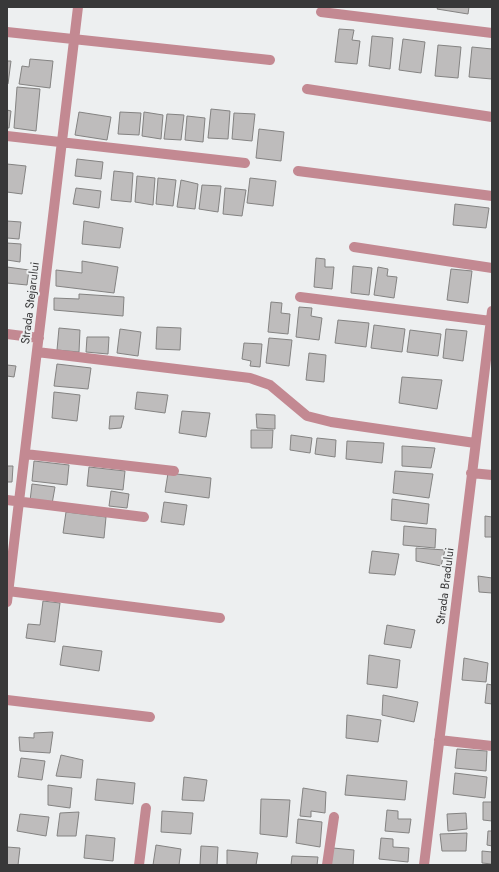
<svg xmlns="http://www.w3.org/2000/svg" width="499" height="872" font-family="Jost,sans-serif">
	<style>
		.building { fill: #bebcbc; stroke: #848382 }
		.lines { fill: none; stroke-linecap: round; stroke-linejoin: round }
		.minor { stroke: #c38992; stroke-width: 10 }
		.labels { text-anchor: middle; stroke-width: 4; stroke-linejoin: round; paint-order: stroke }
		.street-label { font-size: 12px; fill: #383839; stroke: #edeff0 }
	</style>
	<rect width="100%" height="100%" fill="#edeff0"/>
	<path class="building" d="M438,7H469L468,14L437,9Z
		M339,29L354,30L352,40L360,41L357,64L335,62Z
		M372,36L393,38L390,69L369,66Z
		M403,39L425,42L421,73L399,70Z
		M438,45L461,47L458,78L435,76Z
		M472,47L492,49V79L469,77Z
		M30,59L53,61L50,88L19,84L22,66L29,67Z
		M7,61H11L8,84H7Z
		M17,87L40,89L36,131L14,128Z
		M211,109L230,111L228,139L208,138Z
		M7,110L11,111L9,128H7Z
		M79,112L111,117L107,140L75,135Z
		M120,112L141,113L139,135L118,134Z
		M144,112L163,115L161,139L142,136Z
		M234,113L255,114L252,141L232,139Z
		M167,114L184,115L181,140L164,139Z
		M187,116L205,118L203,142L185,140Z
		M259,129L284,132L281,161L256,158Z
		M77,159L103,162L101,179L75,176Z
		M7,164L26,166L22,194L7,192Z
		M114,171L133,173L131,202L111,200Z
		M137,176L155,178L153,205L135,202Z
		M158,178L176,180L173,206L156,204Z
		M250,178L276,181L273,206L247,203Z
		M181,180L198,184L195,209L177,207Z
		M202,185L221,186L218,212L199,209Z
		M76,188L101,191L99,208L73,204Z
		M225,188L246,190L242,216L223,214Z
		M455,204L489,208L486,228L453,225Z
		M7,221L21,222L19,239L7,238Z
		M84,221L123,228L120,248L82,244Z
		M7,243L21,244L20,262L7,260Z
		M316,258L325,259V267H334L332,289L314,287Z
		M82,261L118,267L114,293L56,286V270L82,273Z
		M353,266L372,268L369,295L351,293Z
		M7,267L29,270L27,285L7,283Z
		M378,267L388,269L387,276L397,277L394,298L374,295Z
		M451,269L472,271L468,303L447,300Z
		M79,294L124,297L123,316L54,310V298L79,299Z
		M271,302L282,303L281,313L290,314L288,334L268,332Z
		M299,307L312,308L311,316L322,318L319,340L296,337Z
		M338,320L369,323L366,347L335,343Z
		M374,325L405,329L402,352L371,348Z
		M157,327L181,328L180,350L156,349Z
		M59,328L80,330L79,352L57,350Z
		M120,329L141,332L138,356L117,353Z
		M446,329L467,331L463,361L443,358Z
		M410,330L441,334L438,356L407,352Z
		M87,337H109L108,354L86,352Z
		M269,338L292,340L289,366L266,363Z
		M244,343L262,344L260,367L250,366L251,361L242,359Z
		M309,353L326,355L324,382L306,380Z
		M57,364L91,368L88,389L54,386Z
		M7,365L16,366L14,377L7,376Z
		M402,377L442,380L437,409L399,403Z
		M54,392L80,395L77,421L52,418Z
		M137,392L168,395L165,413L135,409Z
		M182,411L210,413L206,437L179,433Z
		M256,414L275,415V429L257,428Z
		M110,416H124L121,428L109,429Z
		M251,430H273L272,448H251Z
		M291,435L312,438L310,453L290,450Z
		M317,438L336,440L335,457L315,454Z
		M347,441L384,443L382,463L346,459Z
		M402,446L435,448L431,468L402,466Z
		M34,461L69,465L67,485L32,481Z
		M7,466H13L12,482H7Z
		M89,467L125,471L123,490L87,486Z
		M395,471L433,474L429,498L393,493Z
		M168,473L211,478L209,498L165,492Z
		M32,484L55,487L52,504L30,501Z
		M111,491L129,494L127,508L109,506Z
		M392,499L429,504L427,524L391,520Z
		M164,502L187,505L184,525L161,522Z
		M66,512L106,517L104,538L63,533Z
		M485,516L492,517V537H485Z
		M404,526L436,529L435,548L403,545Z
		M416,548L445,550L441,566L416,561Z
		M372,551L399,554L395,575L369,573Z
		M478,576L492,578V593L479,592Z
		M43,601L60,603L55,642L26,638L28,624L40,625Z
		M387,625L415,630L411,648L384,644Z
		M63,646L102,651L99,671L60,665Z
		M369,655L400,660L397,688L367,684Z
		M464,658L488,663L486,682L462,680Z
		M487,684L492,685V704L485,703Z
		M383,695L418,702L414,722L382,715Z
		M347,715L381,720L378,742L346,738Z
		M53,732L50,753L20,751L19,737L34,738V733Z
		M457,749L487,751L486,771L455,768Z
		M61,755L83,760L81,778L56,776Z
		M21,758L45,761L42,780L18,777Z
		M455,773L487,777L485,798L453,794Z
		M347,775L407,781L405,800L345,795Z
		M184,777L207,780L204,801L182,800Z
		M97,779L135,783L133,804L95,800Z
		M48,785L72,788L70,808L48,805Z
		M303,788L326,792L325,813L311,811V817L300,816Z
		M261,799L290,800L287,837L260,834Z
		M483,802H492V821L483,820Z
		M387,810L398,811V819H411L409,833L385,831Z
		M162,811L193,813L191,834L161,832Z
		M79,812L76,836H57L60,813Z
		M466,813L467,829L448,831L447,814Z
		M20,814L49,817L46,836L17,831Z
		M298,819L322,822L320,847L296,843Z
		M488,831H492V846L487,845Z
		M467,833L466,851H442L440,834Z
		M86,835L115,838L113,861L84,858Z
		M381,838L393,839V847L409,848L408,862L379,859Z
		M156,845L181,849L179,865H153Z
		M201,846L218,847L217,865H200Z
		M7,847L20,848L18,865H7Z
		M333,848L354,850L353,865H331Z
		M227,850L258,853L256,865H227Z
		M482,851L492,852V864L482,863Z
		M292,856L318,857L317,865H291Z"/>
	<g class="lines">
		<path class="minor" d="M321,12L492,33
			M7,32L270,60
			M307,89L492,117
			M7,136L245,163
			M298,171L492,196
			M354,247L492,268
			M300,297L491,321
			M7,334L39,338
			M37,352L250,378L270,385L307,416L331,422L475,443
			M25,454L174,471
			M471,473L492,475
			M7,500L144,517
			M8,591L220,618
			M7,602L78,7
			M7,700L150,717
			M439,740L492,746
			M139,865L146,808
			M327,865L334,817
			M424,865L492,311"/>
	</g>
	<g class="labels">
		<g class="street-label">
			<text transform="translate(30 303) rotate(-83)" y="4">Strada Stejarului</text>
			<text transform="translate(445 586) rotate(-83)" y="4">Strada Bradului</text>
		</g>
	</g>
	<rect width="499" height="872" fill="none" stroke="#383839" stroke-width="16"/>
</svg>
